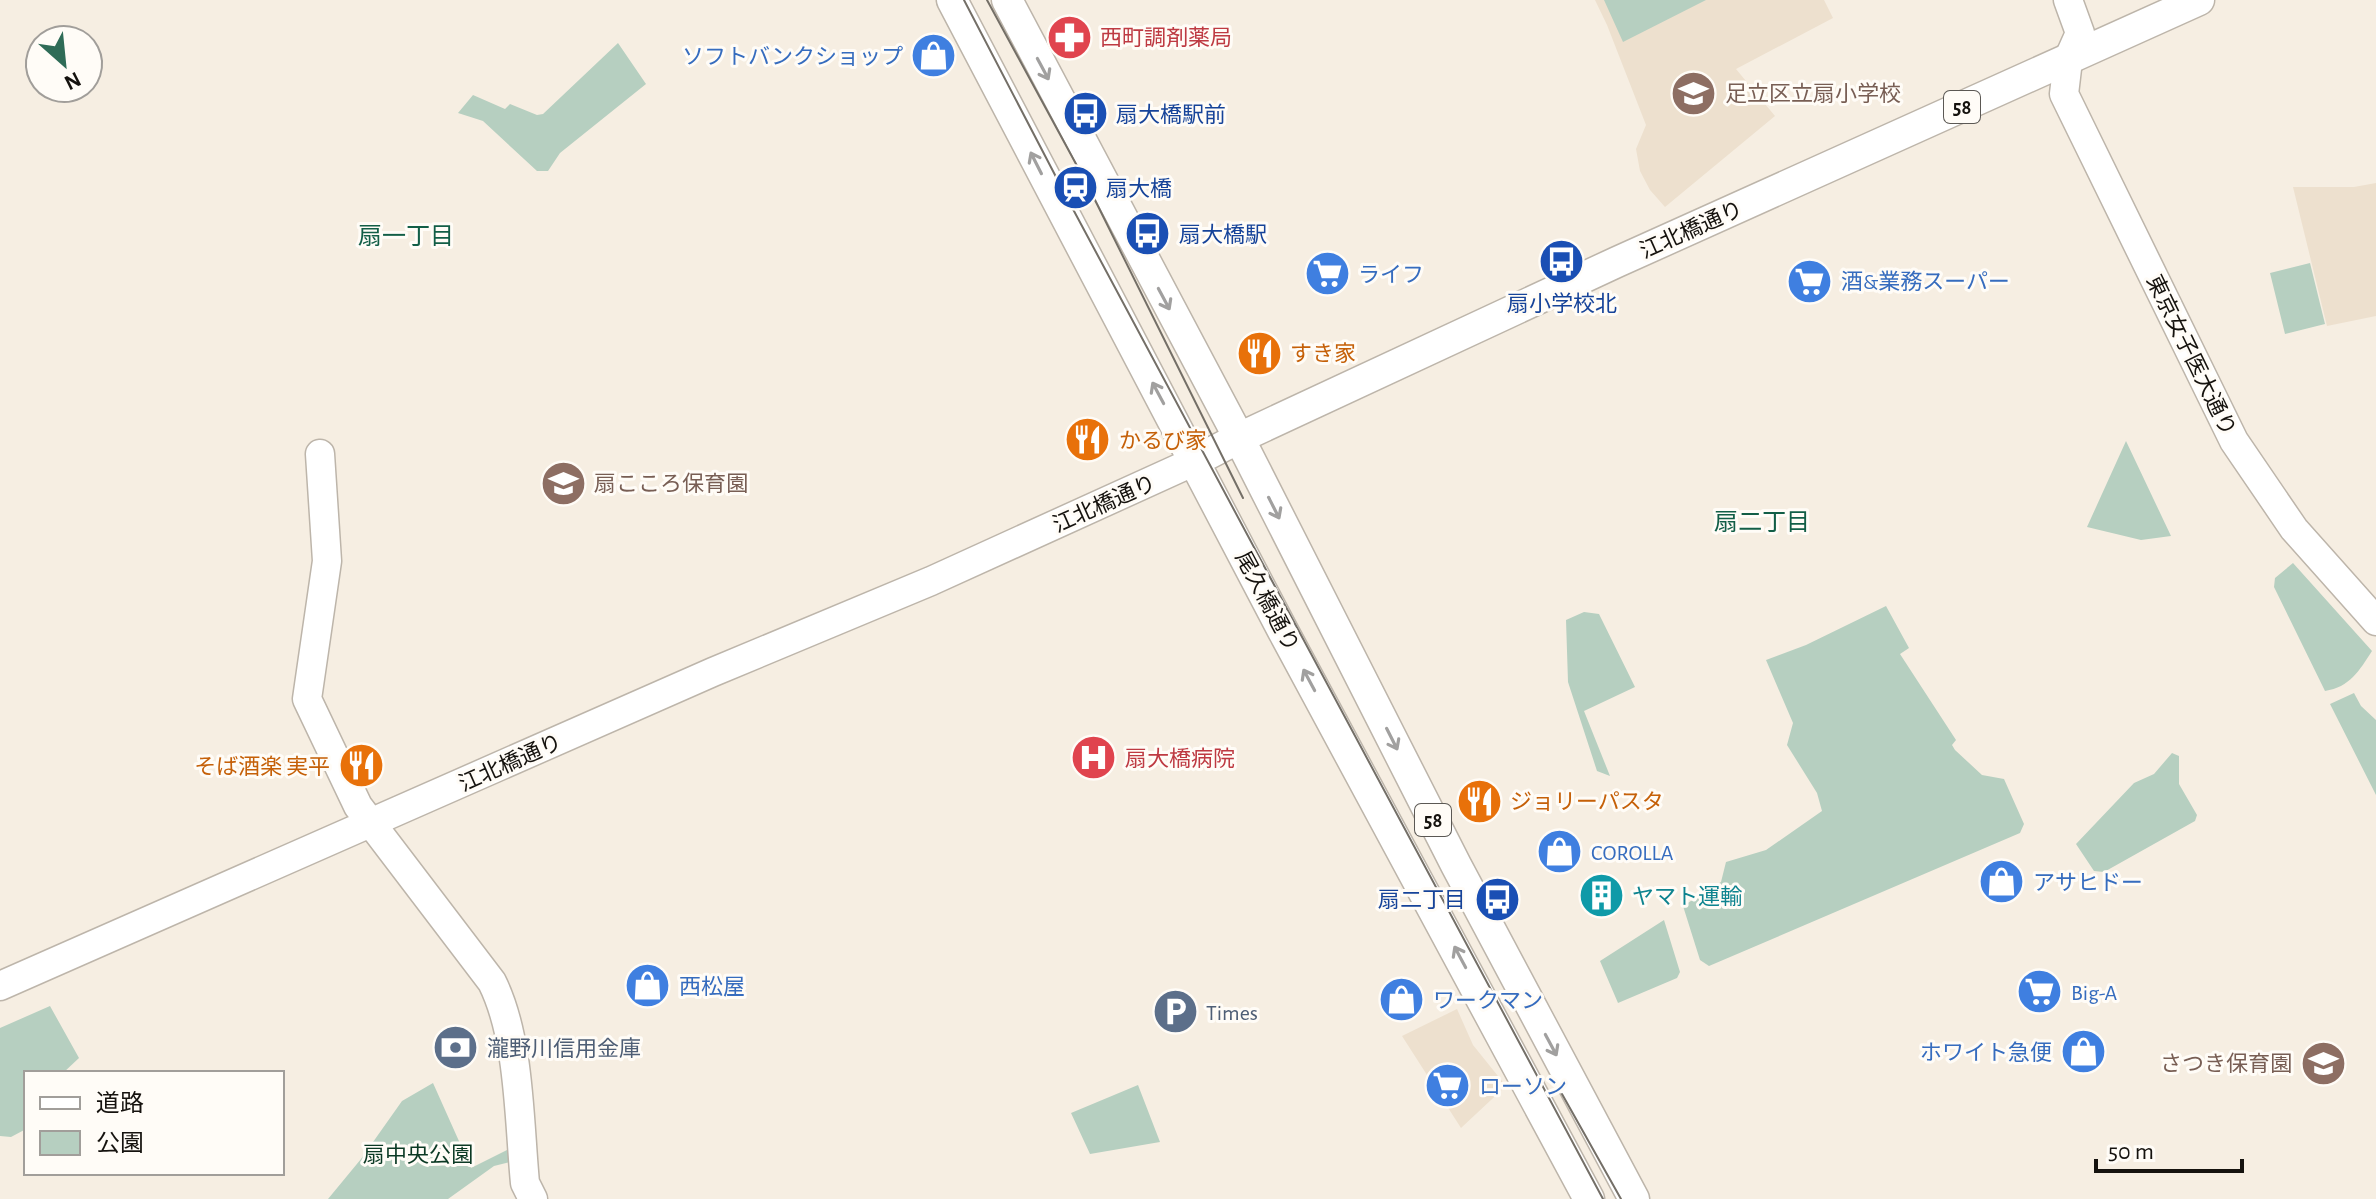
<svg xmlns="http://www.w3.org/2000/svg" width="2376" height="1199" font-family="'Alegreya Sans','Noto Sans JP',sans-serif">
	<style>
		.built { fill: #ede0ce }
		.green { fill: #b6cfc0 }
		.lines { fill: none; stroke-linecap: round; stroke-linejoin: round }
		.secondary-casing { stroke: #bdb5aa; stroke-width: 31 }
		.primary-casing { stroke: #bdb5aa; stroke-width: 33 }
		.secondary { stroke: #fff; stroke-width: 28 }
		.primary { stroke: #fff; stroke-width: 30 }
		.tram { stroke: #746f67; stroke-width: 2 }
		.oneway { stroke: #a1a09f }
		.labels { text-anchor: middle; stroke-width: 6; stroke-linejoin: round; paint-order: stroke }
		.shield { fill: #fffcf7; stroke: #5b5854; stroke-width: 2 }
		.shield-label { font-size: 20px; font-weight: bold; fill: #15120e }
		.health-label { font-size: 22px; fill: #be3a42; stroke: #fffcf7; text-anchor: start }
		.shop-label { font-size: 22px; fill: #366cbe; stroke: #fffcf7; text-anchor: start }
		.education-label { font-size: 22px; fill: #785e54; stroke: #fffcf7; text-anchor: start }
		.transit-label { font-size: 22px; fill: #164399; stroke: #fffcf7; text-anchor: start }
		.street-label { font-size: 22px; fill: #15120e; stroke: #fffcf7 }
		.food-label { font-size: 22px; fill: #c56008; stroke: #fffcf7; text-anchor: start }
		.culture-label { font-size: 22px; fill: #0d838f; stroke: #fffcf7; text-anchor: start }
		.service-label { font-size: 22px; fill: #4e5e75; stroke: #fffcf7; text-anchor: start }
		.park-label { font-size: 22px; fill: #0b3924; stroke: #fffcf7 }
		.neighbourhood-label { font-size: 24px; fill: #125e47; stroke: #fffcf7 }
	</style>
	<rect width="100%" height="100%" fill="#f6eee2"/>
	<path class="built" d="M1595,0H1824L1833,18L1736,69L1775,116L1665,207L1650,190L1640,171L1636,149L1646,125L1607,25Z
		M2376,183V316L2327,326L2293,187H2354Z
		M1457,1009L1473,1045L1506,1086L1461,1128L1402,1036Z"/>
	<path class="green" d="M1604,0H1706L1623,42Z
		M618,43L646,84L560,153L548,171H537L483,121L458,113L473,95L505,109L510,104L537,115L543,114Z
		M2310,263L2325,324L2285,334L2270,273Z
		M2126,441L2171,536L2141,540L2087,527Z
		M2293,563L2372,651C2359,671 2350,687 2325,691L2274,587L2275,578Z
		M1886,606L1909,648L1900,654L1956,740L1952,745L1955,750L1982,775L2004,779L2024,824L2020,833L1709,966L1700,960L1683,906L1721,882L1726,862L1766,850L1822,811L1817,793L1787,745L1793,723L1766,660L1806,645Z
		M1584,612L1599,614L1635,687L1584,711L1610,776L1597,771L1568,682L1566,620Z
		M2354,693L2361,706L2376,720V795L2330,704Z
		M2172,753L2179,756V784L2197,815L2195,821L2104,872L2094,871L2076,844L2134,783L2154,774Z
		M1664,920L1680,972L1677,978L1618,1003L1600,961Z
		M50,1006L79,1058L63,1073H26V1129L11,1137L0,1136V1028Z
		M433,1083L471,1168L509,1149L510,1162L494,1166L448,1199H328L361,1159L402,1101Z
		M1138,1085L1160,1142L1090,1154L1071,1113Z"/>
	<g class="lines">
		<defs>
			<path id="secondary" d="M2068,0L2080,33L2068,60L2064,94L2234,441L2294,529L2376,621
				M320,454L327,561L307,699L358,806L492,982C520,1038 519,1121 525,1183L533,1199
				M0,986L713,672L931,581L1195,461"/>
			<path id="primary" d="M952,0L1283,631L1589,1199
				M1007,0L1239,438L1456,865L1634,1199
				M1195,461L1239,438L1617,262L2199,0"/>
		</defs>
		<use href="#secondary" class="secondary-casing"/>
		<use href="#primary" class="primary-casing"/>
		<use href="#secondary" class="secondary"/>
		<use href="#primary" class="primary"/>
		<path class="tram" d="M964,0L1067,198L1603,1199
			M987,0L1088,186L1243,498
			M1562,1094L1621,1199"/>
	</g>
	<defs><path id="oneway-shaft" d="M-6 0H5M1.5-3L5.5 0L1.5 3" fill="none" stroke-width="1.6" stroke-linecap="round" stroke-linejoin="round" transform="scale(2)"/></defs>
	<g class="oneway">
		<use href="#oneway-shaft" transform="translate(1043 69) rotate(62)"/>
		<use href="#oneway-shaft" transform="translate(1036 163) rotate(-117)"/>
		<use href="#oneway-shaft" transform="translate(1164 299) rotate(62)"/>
		<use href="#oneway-shaft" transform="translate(1158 393) rotate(-118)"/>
		<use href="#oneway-shaft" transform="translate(1274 508) rotate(63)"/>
		<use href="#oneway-shaft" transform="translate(1309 680) rotate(-118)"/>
		<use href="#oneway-shaft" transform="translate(1392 739) rotate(63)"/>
		<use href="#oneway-shaft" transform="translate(1460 957) rotate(-118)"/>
		<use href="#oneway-shaft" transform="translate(1551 1045) rotate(62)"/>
	</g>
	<defs>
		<symbol id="pharmacy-disc" viewBox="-11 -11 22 22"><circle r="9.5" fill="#e0444e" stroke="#fffcf7"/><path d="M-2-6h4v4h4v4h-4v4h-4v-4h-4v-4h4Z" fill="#fff"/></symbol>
		<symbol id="shop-disc" viewBox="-11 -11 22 22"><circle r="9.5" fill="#3f7fe0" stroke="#fffcf7"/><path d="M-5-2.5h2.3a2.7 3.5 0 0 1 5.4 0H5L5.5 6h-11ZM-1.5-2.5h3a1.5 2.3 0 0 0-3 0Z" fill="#fff"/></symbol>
		<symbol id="school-disc" viewBox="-11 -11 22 22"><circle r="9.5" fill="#8d6e63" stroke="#fffcf7"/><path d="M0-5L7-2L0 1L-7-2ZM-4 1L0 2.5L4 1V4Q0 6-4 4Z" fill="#fff"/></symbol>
		<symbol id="bus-disc" viewBox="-11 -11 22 22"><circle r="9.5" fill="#1a4fb4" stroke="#fffcf7"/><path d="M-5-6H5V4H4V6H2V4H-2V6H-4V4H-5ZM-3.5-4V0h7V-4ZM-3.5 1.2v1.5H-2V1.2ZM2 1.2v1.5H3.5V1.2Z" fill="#fff"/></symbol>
		<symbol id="station-disc" viewBox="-11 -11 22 22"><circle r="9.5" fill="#1a4fb4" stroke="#fffcf7"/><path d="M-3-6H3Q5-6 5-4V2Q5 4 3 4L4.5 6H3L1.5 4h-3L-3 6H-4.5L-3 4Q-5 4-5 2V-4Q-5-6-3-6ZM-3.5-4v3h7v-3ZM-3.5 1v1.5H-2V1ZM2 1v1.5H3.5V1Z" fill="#fff"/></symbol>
		<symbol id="supermarket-disc" viewBox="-11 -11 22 22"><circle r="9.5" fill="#3f7fe0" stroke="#fffcf7"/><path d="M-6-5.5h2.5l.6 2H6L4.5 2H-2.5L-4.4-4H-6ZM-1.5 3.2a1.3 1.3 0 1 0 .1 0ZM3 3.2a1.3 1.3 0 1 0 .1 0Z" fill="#fff"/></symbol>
		<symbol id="restaurant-disc" viewBox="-11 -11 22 22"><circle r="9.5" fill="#e8710a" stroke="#fffcf7"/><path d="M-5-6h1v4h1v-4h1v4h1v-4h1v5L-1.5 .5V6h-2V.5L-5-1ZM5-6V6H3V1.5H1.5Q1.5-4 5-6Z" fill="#fff"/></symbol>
		<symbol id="hospital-disc" viewBox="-11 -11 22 22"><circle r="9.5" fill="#e0444e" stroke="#fffcf7"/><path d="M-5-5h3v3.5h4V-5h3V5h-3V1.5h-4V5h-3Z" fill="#fff"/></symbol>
		<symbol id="building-disc" viewBox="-11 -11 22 22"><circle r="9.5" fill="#0f9aa8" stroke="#fffcf7"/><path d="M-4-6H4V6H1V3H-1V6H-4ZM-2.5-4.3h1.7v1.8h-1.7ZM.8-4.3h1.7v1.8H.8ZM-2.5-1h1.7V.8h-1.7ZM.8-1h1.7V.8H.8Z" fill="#fff"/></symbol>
		<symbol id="parking-disc" viewBox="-11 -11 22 22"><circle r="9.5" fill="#5c6f8a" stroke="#fffcf7"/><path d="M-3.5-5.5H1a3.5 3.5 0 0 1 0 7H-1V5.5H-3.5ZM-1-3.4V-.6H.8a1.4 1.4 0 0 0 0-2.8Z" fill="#fff"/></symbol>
		<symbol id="bank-disc" viewBox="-11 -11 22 22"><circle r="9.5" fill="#5c6f8a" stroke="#fffcf7"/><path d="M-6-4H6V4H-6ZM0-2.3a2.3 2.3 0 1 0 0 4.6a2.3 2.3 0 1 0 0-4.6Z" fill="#fff"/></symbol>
	</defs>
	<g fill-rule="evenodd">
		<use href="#pharmacy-disc" x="1044" y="12" width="51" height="51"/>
		<use href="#shop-disc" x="908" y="30" width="51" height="51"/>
		<use href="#school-disc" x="1668" y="68" width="51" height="51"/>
		<use href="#bus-disc" x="1060" y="88" width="51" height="51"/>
		<use href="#station-disc" x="1050" y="162" width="51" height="51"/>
		<use href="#bus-disc" x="1122" y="208" width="51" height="51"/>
		<use href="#bus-disc" x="1536" y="236" width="51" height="51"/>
		<use href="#supermarket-disc" x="1302" y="248" width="51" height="51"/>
		<use href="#supermarket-disc" x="1784" y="256" width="51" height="51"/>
		<use href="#restaurant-disc" x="1234" y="328" width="51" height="51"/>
		<use href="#restaurant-disc" x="1062" y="414" width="51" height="51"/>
		<use href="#school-disc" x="538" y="458" width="51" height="51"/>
		<use href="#hospital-disc" x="1068" y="732" width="51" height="51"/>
		<use href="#restaurant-disc" x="336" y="740" width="51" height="51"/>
		<use href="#restaurant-disc" x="1454" y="776" width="51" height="51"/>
		<use href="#shop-disc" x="1534" y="826" width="51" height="51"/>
		<use href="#shop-disc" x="1976" y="856" width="51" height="51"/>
		<use href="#building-disc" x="1576" y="870" width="51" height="51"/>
		<use href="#bus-disc" x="1472" y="874" width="51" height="51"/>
		<use href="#shop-disc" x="622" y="960" width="51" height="51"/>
		<use href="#supermarket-disc" x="2014" y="966" width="51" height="51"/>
		<use href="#shop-disc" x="1376" y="974" width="51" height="51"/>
		<use href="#parking-disc" x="1150" y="986" width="51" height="51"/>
		<use href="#bank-disc" x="430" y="1022" width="51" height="51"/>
		<use href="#shop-disc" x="2058" y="1026" width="51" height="51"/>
		<use href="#school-disc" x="2298" y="1038" width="51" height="51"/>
		<use href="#supermarket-disc" x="1422" y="1060" width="51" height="51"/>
	</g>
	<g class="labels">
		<g class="shield">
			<rect x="1944" y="91" width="36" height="32" rx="6"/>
			<rect x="1415" y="804" width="36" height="32" rx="6"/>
		</g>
		<g class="shield-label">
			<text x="1962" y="114">58</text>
			<text x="1433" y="827">58</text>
		</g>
		<g class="health-label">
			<text x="1100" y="45">西町調剤薬局</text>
			<text x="1125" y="766">扇大橋病院</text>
		</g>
		<g class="shop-label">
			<text x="903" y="64" text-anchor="end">ソフトバンクショップ</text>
			<text x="1358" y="282">ライフ</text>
			<text x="1841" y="289">酒&amp;業務スーパー</text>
			<text x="1591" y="860">COROLLA</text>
			<text x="2033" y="890">アサヒドー</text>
			<text x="679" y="994">西松屋</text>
			<text x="2071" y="1000">Big-A</text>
			<text x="1433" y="1008">ワークマン</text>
			<text x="2052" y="1060" text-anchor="end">ホワイト急便</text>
			<text x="1479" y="1094">ローソン</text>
		</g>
		<g class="education-label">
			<text x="1725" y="101">足立区立扇小学校</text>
			<text x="594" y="491">扇こころ保育園</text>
			<text x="2292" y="1071" text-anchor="end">さつき保育園</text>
		</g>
		<g class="transit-label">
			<text x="1116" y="122">扇大橋駅前</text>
			<text x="1106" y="196">扇大橋</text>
			<text x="1179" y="242">扇大橋駅</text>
			<text x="1562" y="311" text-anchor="middle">扇小学校北</text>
			<text x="1466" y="907" text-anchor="end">扇二丁目</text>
		</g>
		<g class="street-label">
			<text transform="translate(1691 229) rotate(-24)" y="8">江北橋通り</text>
			<text transform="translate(2192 355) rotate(64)" y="8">東京女子医大通り</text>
			<text transform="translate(1104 503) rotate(-24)" y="8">江北橋通り</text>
			<text transform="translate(1268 601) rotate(62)" y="8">尾久橋通り</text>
			<text transform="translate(510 762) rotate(-24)" y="8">江北橋通り</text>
		</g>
		<g class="food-label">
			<text x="1290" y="361">すき家</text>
			<text x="1119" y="448">かるび家</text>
			<text x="330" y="774" text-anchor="end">そば酒楽 実平</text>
			<text x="1510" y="809">ジョリーパスタ</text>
		</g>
		<g class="culture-label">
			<text x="1632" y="904">ヤマト運輸</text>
		</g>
		<g class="service-label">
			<text x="1206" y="1020">Times</text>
			<text x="487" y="1056">瀧野川信用金庫</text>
		</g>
		<g class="park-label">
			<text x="418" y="1162">扇中央公園</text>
		</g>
		<g class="neighbourhood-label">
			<text x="406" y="244">扇一丁目</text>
			<text x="1762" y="530">扇二丁目</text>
		</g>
	</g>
	<rect x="24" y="1071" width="260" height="104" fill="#fffcf7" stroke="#a19e9a" stroke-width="2"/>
	<rect x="40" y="1097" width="40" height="12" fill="#ffffff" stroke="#a19e9a" stroke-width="2"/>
	<text x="96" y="1111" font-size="24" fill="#15120e">道路</text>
	<rect x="40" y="1131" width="40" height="24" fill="#b6cfc0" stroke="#a19e9a" stroke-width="2"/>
	<text x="96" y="1151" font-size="24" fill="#15120e">公園</text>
	<g transform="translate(64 64) rotate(153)"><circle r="38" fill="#fffcf7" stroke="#a19e9a" stroke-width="2"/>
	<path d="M0-6L14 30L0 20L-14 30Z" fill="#2f6c57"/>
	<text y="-12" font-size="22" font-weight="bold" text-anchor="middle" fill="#15120e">N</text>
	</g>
	<path d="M2096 1159v12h146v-12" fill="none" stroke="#15120e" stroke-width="4"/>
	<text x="2108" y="1159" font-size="24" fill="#15120e" stroke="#fffcf7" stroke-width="6" paint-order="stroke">50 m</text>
</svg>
